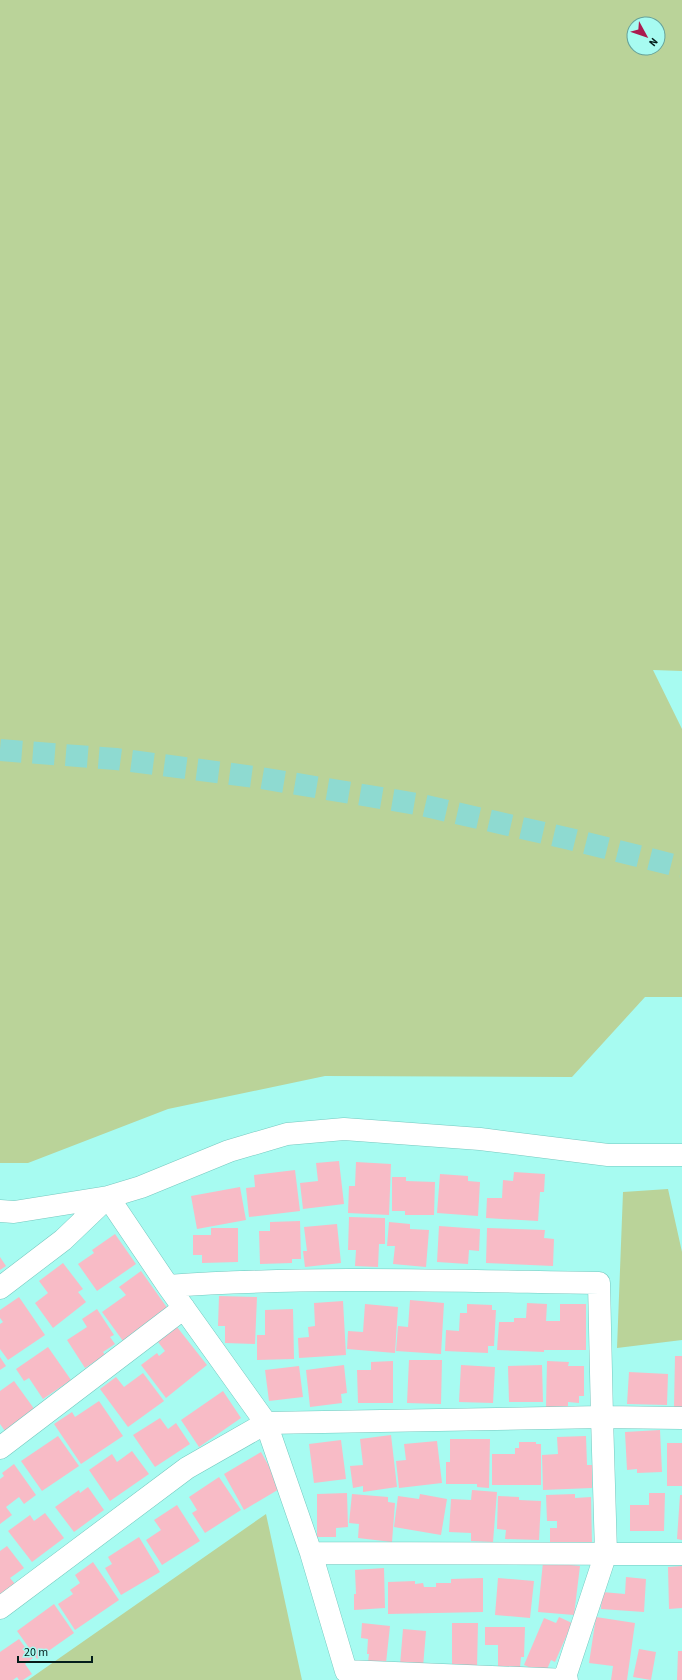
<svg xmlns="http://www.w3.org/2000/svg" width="682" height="1680" font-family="'Source Sans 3',sans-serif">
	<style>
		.green { fill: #bad399; fill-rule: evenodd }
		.building { fill: #f8bbc6 }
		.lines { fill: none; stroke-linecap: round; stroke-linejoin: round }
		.highway-tunnel { stroke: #8edad1; stroke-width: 22; stroke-dasharray: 22 11; stroke-linecap: butt }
		.minor-casing { stroke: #75c8bf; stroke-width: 23 }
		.minor { stroke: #fff; stroke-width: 22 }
	</style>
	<rect width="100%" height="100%" fill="#a7fbf1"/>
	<path class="green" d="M0,0H682V671L653,670L682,729V997H645L572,1077L325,1076L168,1109L28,1163H0ZM634,24H658V48H634Z
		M668,1189L682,1252V1340L617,1348L623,1192Z
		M266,1514L302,1680H28Z"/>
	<path class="building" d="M339,1161L344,1204L303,1209L300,1183L318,1181L316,1163Z
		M356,1162L391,1164L389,1215L348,1213L349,1186H355Z
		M295,1170L300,1211L249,1217L246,1188L255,1187L254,1175Z
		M514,1172L545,1174L544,1192H540L538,1221L486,1218L487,1198H502L503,1180L513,1181Z
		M440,1174L468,1176V1181L480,1182L478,1216L437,1213Z
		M392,1177H406V1181L435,1182L434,1215H405V1211H392Z
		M240,1187L246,1220L197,1229L191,1196Z
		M349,1217L385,1218V1244H379L378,1267L355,1266L356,1250H348Z
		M300,1221L301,1259H292V1263L260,1264L259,1231H270V1222Z
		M389,1222L410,1224V1229L429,1230L426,1267L393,1264L395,1246H387Z
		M337,1224L341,1263L305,1267L303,1251H307L304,1227Z
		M439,1226L480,1229L479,1251L469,1250L468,1264L437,1262Z
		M211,1228H238V1262L202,1263V1255H193V1235H211Z
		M487,1228L545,1230L544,1238L554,1239L553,1266L486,1263Z
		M115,1234L136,1264L97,1291L78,1264L94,1253L92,1250Z
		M0,1257L6,1266L0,1270Z
		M63,1263L83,1289L78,1292L86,1302L53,1328L35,1303L48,1293L39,1281Z
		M141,1271L168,1309L123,1341L102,1312L126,1295L119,1287Z
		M219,1296L257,1297L255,1344L225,1343V1326H218Z
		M19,1297L45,1335L8,1360L0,1349V1324L3,1322L0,1318V1310Z
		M410,1300L444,1303L441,1354L396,1351L398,1326L408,1327Z
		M343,1301L346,1355L299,1358L298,1338L309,1337L308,1327L315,1326L314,1303Z
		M527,1303L547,1304L546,1321H560V1304H586V1350H544V1352L497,1350L499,1322H514V1318H526Z
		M365,1304L398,1307L395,1353L347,1349L348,1331L363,1332Z
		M467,1304L492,1305V1310H496L494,1346H488V1353L445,1351L446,1330L459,1331L460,1313H467Z
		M97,1309L114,1335L110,1337L115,1344L103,1352L105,1355L85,1368L67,1340L87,1327L82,1319Z
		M293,1309L294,1359L257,1360V1335H265V1310Z
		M177,1327L207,1365L166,1398L141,1365L157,1353L159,1356L165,1351L158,1342Z
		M48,1347L71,1380L43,1399L29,1378L24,1381L16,1369Z
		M675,1356H682V1408L674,1407Z
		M0,1357L6,1366L0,1370Z
		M409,1360H442L441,1404L407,1403Z
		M393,1361V1403H358L357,1370H371V1362Z
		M547,1361L569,1362L568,1366H584V1396H579V1403L568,1402V1407H546Z
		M344,1365L347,1393L341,1394L342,1403L310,1407L306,1370Z
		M461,1365L495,1367L493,1403L459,1402Z
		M542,1365L543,1402H509L508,1366Z
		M299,1366L303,1397L269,1401L265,1370Z
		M629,1372L668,1374L667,1405L627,1404Z
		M143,1373L164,1401L128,1427L100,1389L116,1377L124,1387Z
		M14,1381L35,1410L5,1431L0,1424V1391Z
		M223,1391L241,1418L199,1447L181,1420Z
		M99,1401L123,1436L81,1464L54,1424L72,1412L75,1417Z
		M160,1418L168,1429L176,1423L190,1444L155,1467L133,1435Z
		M660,1430L662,1472L637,1473V1469L627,1470L625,1432Z
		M391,1435L397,1487L363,1492V1486L353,1488L350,1466L363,1465L360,1439Z
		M58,1436L79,1466L42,1491L21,1461Z
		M586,1436L587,1465H592V1488L543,1490L542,1455L558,1454L557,1437Z
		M450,1439H490L489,1488L477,1487V1484H446V1462H450Z
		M341,1440L346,1479L314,1483L309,1444Z
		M437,1441L442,1483L399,1488L396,1461L406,1460L404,1444Z
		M519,1442H536V1444H541V1485H492V1454H515V1448H519Z
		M667,1443H682V1486H667Z
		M132,1451L149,1474L110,1501L89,1470L112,1454L117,1462Z
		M261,1452L281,1488L244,1510L224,1474Z
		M14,1464L36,1495L24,1504L19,1497L6,1507L12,1515L0,1524V1479L4,1476L2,1473Z
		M219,1477L241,1510L205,1533L192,1513L197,1510L189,1497Z
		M88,1487L104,1510L74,1532L55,1507L79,1490L80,1493Z
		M472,1490L497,1492L493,1542L471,1541V1533L449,1532L451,1499L471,1500Z
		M347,1493L348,1527L336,1528V1537H317V1494Z
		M649,1493H665L664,1531H630V1505H649Z
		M352,1494L388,1497V1502L395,1503L392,1542L358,1538L359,1524L349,1523Z
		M420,1494L447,1499L441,1535L394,1527L398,1496L419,1499Z
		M575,1494V1498L591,1497L592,1542H550V1528H557V1521H547L546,1495Z
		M680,1495H682V1540L677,1539Z
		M498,1496L519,1497V1500L541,1501L539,1540L505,1539L506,1530L497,1529Z
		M177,1505L200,1541L162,1565L146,1540L161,1530L154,1520Z
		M45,1513L64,1538L32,1562L8,1531L30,1515L34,1521Z
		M139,1537L160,1572L121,1595L105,1568L112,1564L108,1557Z
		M7,1546L24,1568L10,1578L15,1584L0,1595V1551Z
		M93,1562L119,1600L75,1630L58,1604L73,1594L70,1590L80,1583L75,1575Z
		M543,1562L580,1566L574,1615L538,1612Z
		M682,1566V1608L669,1609L668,1567Z
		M384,1568L385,1608L354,1610V1594H356L355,1570Z
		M626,1577L646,1579L644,1612L601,1609L602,1592L625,1594Z
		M483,1578V1612L388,1614V1582L415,1581V1584L423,1583L424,1587H436V1583H451V1579Z
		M498,1578L534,1581L530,1618L495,1615Z
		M54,1604L74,1633L37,1659L17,1631Z
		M559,1617L572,1623L555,1662L551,1660L545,1674L524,1665L544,1618L556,1623Z
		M596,1617L635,1623L627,1680H611L613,1666L589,1663Z
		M362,1623L390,1626L386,1663L368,1662L369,1654H367L368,1639L361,1638Z
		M452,1623H478L477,1668H452Z
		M485,1627H525L524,1657H521L520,1668L498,1667V1645H485Z
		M403,1629L426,1631L423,1667L400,1665Z
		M19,1639L33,1658L25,1664L32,1674L23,1680H19L17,1677L13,1680H0V1652Z
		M639,1649L656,1652L651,1680L633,1677Z
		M678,1651H682V1680H677Z"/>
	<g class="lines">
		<path class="highway-tunnel" d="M0,750L116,759L255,777L417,804L570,839L682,867"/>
		<defs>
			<path id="minor" d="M0,1211L14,1212L108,1197L141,1187L229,1151L287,1134L344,1129L480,1139L608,1155H682
				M168,1286C312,1276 456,1281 599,1283L602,1417L682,1418
				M0,1288L63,1240L108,1197L168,1286L266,1423L311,1553L346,1671L567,1680
				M0,1448L184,1308
				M311,1553L682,1554
				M0,1608L187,1468L266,1423L602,1417L606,1553L564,1680"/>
		</defs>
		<use href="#minor" class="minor-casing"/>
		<use href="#minor" class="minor"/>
	</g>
	<g transform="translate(646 36) rotate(130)"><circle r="19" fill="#a7fbf1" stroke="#65a29b"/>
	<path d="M0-3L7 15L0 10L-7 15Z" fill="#ab1a4f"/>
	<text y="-6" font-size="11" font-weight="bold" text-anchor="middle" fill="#031d1b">N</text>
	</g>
	<path d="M18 1656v6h74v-6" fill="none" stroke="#031d1b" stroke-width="2"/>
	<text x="24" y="1656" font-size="12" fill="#031d1b" stroke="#a7fbf1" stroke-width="3" paint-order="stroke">20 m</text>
</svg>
